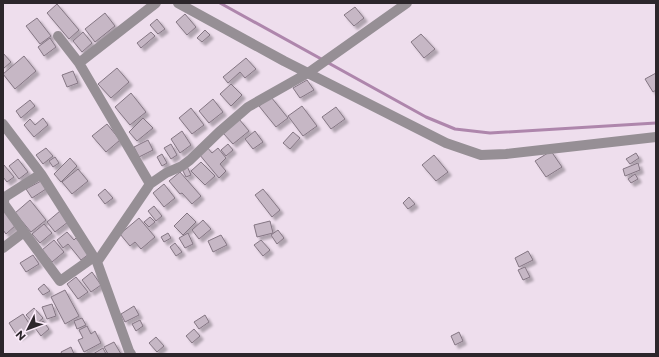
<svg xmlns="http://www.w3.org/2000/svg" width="659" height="357" font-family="Montserrat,sans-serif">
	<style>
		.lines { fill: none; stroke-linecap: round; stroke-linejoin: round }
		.stream { stroke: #ae86ac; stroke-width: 3 }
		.building { fill: #c6b7c5; stroke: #847683; filter: url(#shadow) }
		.minor { stroke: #968f95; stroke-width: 10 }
	</style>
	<defs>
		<filter id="shadow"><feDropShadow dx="3.5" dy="3.5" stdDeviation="1" flood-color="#0004"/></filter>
	</defs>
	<rect width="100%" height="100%" fill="#eedeed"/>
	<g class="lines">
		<path class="stream" d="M220,3L426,117L455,129L490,133L656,123"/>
	</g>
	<path class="building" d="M57,4L79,30L69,39L47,13Z
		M355,7L364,18L354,26L344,15Z
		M105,13L115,26L95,42L85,29Z
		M185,14L196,27L187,35L176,22Z
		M37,18L51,36L40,44L26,26Z
		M157,19L165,29L158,34L150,25Z
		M205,30L210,35L202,42L197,38Z
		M83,32L92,43L82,52L73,41Z
		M151,32L155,36L141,48L137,43Z
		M421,34L435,49L424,58L411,42Z
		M50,38L56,47L44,56L38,47Z
		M3,53L11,62L3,69Z
		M24,56L36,71L15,89L3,74Z
		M246,58L256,69L245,78L240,72L228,83L223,77Z
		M117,68L129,82L111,98L98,84Z
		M73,71L78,83L67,87L62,75Z
		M656,73V90L653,92L645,79Z
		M307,80L314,90L300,98L293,88Z
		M231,84L242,95L231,106L220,94Z
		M131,93L146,112L130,125L115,107Z
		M271,97L288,118L276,127L259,106Z
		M213,99L223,112L209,123L199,111Z
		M30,100L35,106L21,118L16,111Z
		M302,106L317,126L303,136L288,116Z
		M336,107L345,119L331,129L322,117Z
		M191,108L204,125L192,134L179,118Z
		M43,118L48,125L34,137L24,125L30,119L35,125Z
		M143,118L153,128L137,141L129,132Z
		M239,119L249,131L233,144L223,133Z
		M107,124L120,140L106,152L92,136Z
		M182,131L191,145L180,153L171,139Z
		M255,131L263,142L253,149L245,139Z
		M293,132L300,138L290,149L283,143Z
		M148,140L153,150L139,157L134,147Z
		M171,144L177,155L171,159L164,148Z
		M228,144L233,150L226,156L221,150Z
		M207,147L212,153L218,148L226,158L220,164L226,171L219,178L199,154Z
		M46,148L53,156L43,164L36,155Z
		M551,151L562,167L546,177L535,161Z
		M636,153L639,158L630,164L626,159Z
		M162,154L167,163L162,166L157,157Z
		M434,155L448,172L436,181L422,165Z
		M55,157L59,163L53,167L49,161Z
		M70,158L77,166L61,182L54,174Z
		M18,159L28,172L19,179L9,166Z
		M201,162L215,176L205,185L191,171Z
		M638,163L640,170L625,176L623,169Z
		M4,165L14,177L7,182L3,177V166Z
		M187,166L191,175L186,177L182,169Z
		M78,169L88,181L72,194L62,182Z
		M180,172L201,196L192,204L182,193L180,194L169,181Z
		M635,174L638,179L631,183L628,179Z
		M41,181L46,189L32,198L26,189Z
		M164,184L175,198L164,207L153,193Z
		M105,189L113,198L105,204L98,195Z
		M263,189L280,210L272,217L255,195Z
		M409,197L415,204L408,209L403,203Z
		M30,200L46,220L31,232L15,213Z
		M154,206L162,216L156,221L148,211Z
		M3,210L16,225L6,234L3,230Z
		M60,211L68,222L55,232L47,222Z
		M187,213L196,222L183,235L174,226Z
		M150,217L155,222L149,227L144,222Z
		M139,218L155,237L141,249L135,242L130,246L120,234Z
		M203,220L211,229L199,239L192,230Z
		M270,221L273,233L257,237L254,225Z
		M44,224L52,233L40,243L32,234Z
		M278,230L284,238L277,244L271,235Z
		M67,232L74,240L76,238L89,254L81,260L68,244L63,248L57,240Z
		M168,233L171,238L164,242L161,237Z
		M188,233L193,244L185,248L179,238Z
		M221,235L227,245L213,252L208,241Z
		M54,240L64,252L52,262L42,250Z
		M261,240L270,250L263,256L254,245Z
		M175,243L182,252L176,256L170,247Z
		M528,251L533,260L519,267L515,258Z
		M33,255L39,264L26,272L20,263Z
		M525,267L530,277L523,280L518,270Z
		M92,272L101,285L91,292L82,280Z
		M76,277L88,292L78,299L67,284Z
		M44,284L50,291L43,295L38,289Z
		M65,290L79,316L65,324L51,297Z
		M52,304L56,316L47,319L42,307Z
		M134,306L139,315L125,322L121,314Z
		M34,308L43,318L35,325L26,315Z
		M23,314L32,328L18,337L9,323Z
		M205,315L209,322L199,329L194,322Z
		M82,318L86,325L77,329L74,321Z
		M140,320L143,326L136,331L132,324Z
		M43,321L49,329L41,336L35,328Z
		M87,326L91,334L95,331L101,343L84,352L78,340L83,338L79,330Z
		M194,329L200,336L192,343L186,336Z
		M459,332L463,341L455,345L451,336Z
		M156,337L164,346L157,352L149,343Z
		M114,342L121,354H108L104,347Z
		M71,347L74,354H62L61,352Z
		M103,348L106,354H93Z"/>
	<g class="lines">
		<path class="minor" d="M178,3L284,61L446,143L481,155L506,154L656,137
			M58,36L79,63L150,184
			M79,63L156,3
			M3,124L41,174L97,262L129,351L131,354
			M41,174L5,197L4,201V204L24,232L60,281L94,257
			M3,248L24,232
			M97,262L150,184L166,173L182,166L190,160L219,132L248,107L308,73L407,3"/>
	</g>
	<rect width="659" height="357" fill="none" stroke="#2c262b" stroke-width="8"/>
	<g transform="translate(28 329) rotate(228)" stroke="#fbebfa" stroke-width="3" paint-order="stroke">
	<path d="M0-3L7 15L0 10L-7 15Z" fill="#2c262b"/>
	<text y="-6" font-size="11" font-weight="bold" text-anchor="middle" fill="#2c262b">N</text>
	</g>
</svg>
